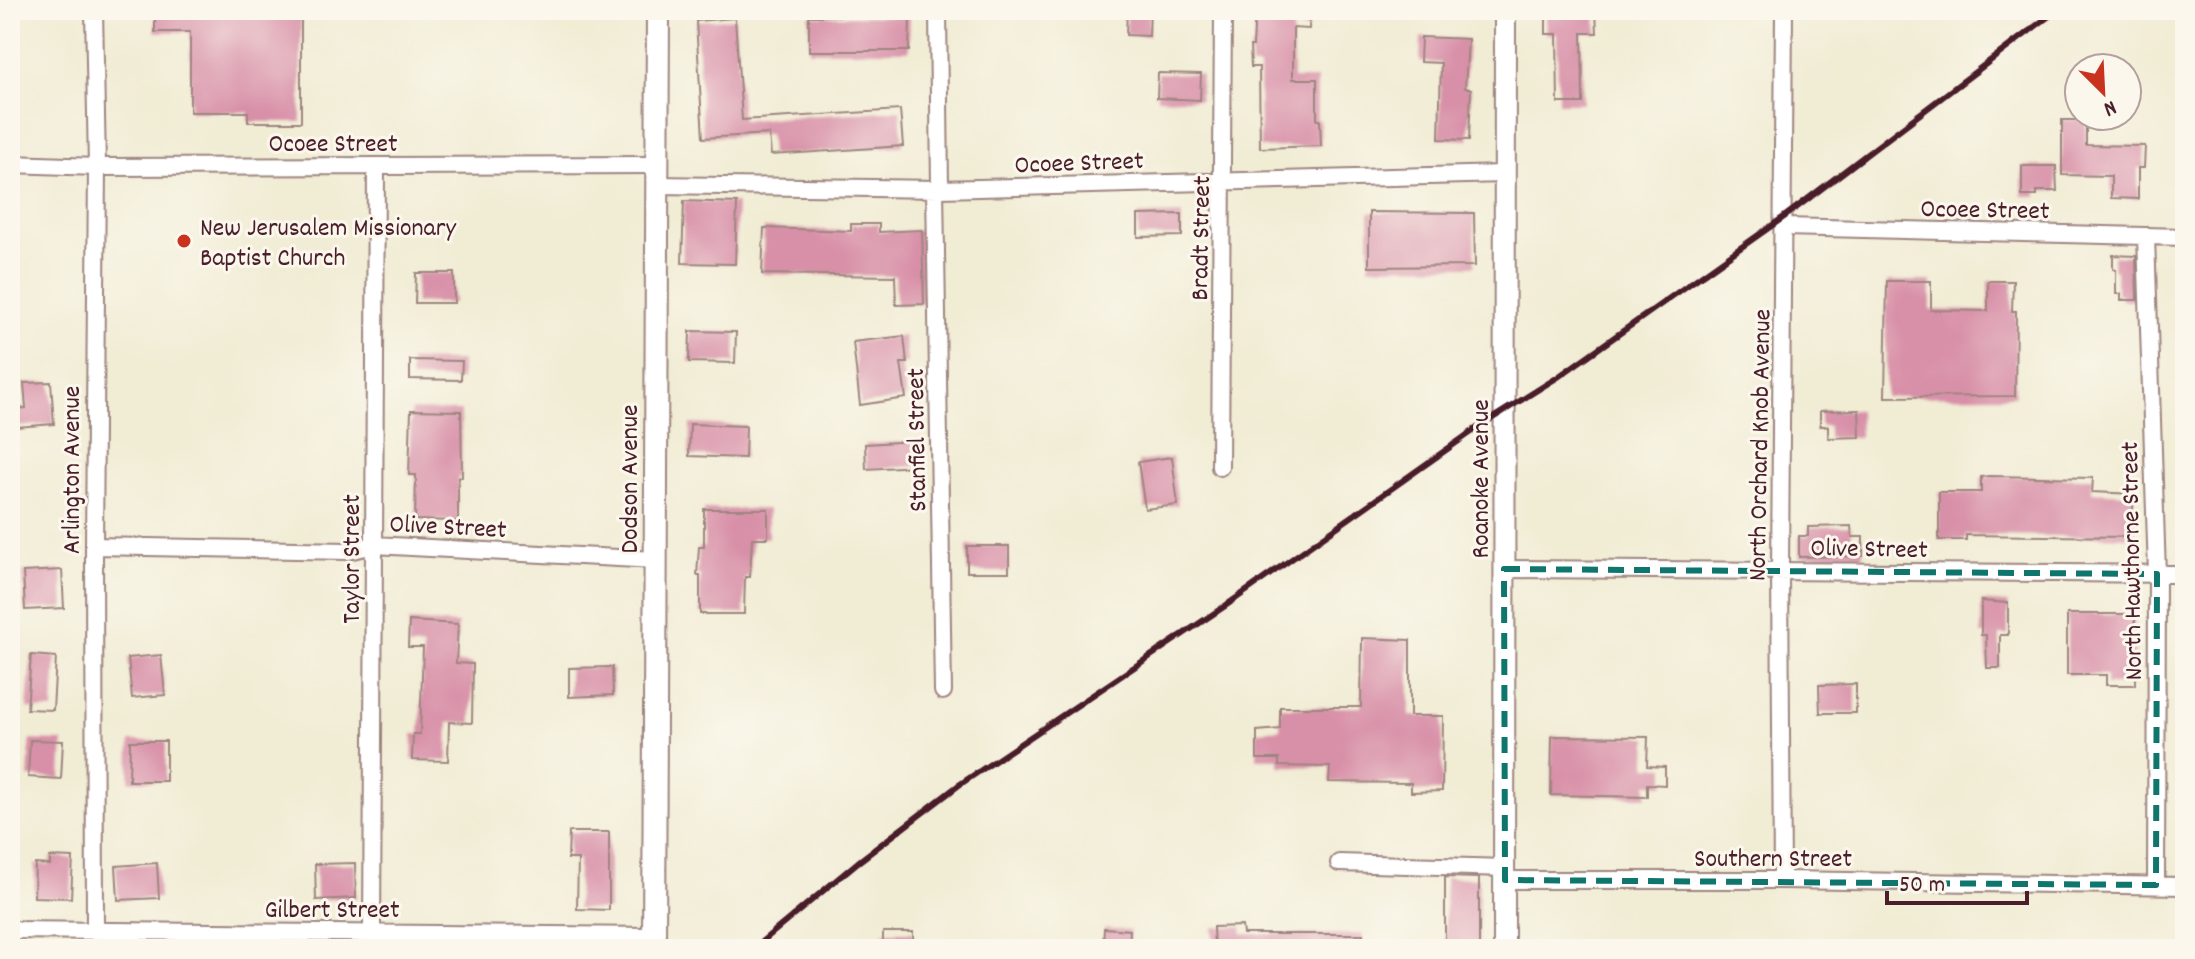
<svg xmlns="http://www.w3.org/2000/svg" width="2195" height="959" font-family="Dekko,sans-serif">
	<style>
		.building { fill: #d890a8 }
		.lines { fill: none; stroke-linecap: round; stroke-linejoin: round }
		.minor-casing { stroke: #9e8680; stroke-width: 20 }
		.tertiary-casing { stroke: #9e8680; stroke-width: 24 }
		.secondary-casing { stroke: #9e8680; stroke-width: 26 }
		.minor { stroke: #fff; stroke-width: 16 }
		.tertiary { stroke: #fff; stroke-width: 20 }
		.secondary { stroke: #fff; stroke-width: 22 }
		.rail { stroke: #4a1f2b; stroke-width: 6 }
		.marked { fill: none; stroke: #0f766e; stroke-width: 6; stroke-dasharray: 16 10; stroke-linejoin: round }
		.poi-dot { fill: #c8321e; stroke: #fbf7ec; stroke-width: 3 }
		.labels { text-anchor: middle; stroke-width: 6; stroke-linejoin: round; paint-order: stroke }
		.street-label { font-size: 26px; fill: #4a1f2b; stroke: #fbf7ec }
		.poi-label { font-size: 26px; fill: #4a1f2b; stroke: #fbf7ec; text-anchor: start }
	</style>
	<rect width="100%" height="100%" fill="#fbf7ec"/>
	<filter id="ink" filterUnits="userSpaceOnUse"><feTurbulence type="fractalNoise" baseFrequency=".0125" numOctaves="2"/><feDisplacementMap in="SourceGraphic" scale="16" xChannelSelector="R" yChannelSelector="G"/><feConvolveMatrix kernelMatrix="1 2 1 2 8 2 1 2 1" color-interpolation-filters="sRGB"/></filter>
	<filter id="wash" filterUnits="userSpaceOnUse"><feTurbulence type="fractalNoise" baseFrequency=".006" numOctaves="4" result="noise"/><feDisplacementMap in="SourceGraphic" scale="32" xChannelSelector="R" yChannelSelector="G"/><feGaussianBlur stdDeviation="1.8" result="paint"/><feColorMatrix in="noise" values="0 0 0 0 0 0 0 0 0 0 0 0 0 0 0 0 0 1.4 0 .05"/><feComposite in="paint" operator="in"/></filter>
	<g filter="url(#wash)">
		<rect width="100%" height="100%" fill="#f1ecd4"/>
		<g id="blocks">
			<path class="building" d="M155,10H301V122H248V112H190V32H155Z
				M1127,10H1150L1149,36L1126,35Z
				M1255,10H1310L1309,29L1293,28V79H1317V120H1320L1321,146L1260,148L1259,67H1251L1250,46H1253Z
				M1546,10H1596L1597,33H1582L1583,103H1558L1557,34H1546Z
				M809,16H910L909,51H809Z
				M735,18L742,120L900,110L903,146L771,155L769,134L703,138L696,21Z
				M1421,37L1468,39L1465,88L1471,89L1469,140L1439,139L1441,63L1420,62Z
				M1158,73L1201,74L1200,100L1157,98Z
				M2062,120H2086V145L2145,146L2144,168H2138V199L2111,198V176L2062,175Z
				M2022,166H2056L2057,191H2037V196H2022Z
				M684,201L737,203L735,264L682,263Z
				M1369,212L1474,213L1475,266L1369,267Z
				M1182,214V236L1138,237V215Z
				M851,224H879V232L922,230L924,304L896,305L895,276L762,274L764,228L851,231Z
				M2113,255L2136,256L2137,300H2121V294H2116V270L2113,269Z
				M416,273H454V303H415Z
				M1887,281H1931V310L1988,311V281H2013L2012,311H2016L2015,396L1885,397Z
				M690,331L736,332L735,363L689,362Z
				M904,336L907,363H901L906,398L860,405L853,342Z
				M410,360L462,361L461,380L410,379Z
				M51,382L54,424L16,427L15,409L26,408L24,383Z
				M411,410L461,411L462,477H458V521L415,520L416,475H409Z
				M1859,410L1860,437L1828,438V426H1820V411Z
				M690,424L746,426L745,458L689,456Z
				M915,441L917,466L866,469L865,444Z
				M1172,457L1178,505L1145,509L1138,462Z
				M1989,476L2093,478L2092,492L2134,494L2131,537L1966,535V540H1939V492H1981V477Z
				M704,509H768V538H752L750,577H745L744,614H700V575H697L699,547H704Z
				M1851,526L1852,537H1863V556L1799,557V536H1808V527Z
				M967,546H1009V572H967Z
				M62,570L64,608L25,610L23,572Z
				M1981,601L2008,603V635H2000V668H1987L1986,635H1981Z
				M2067,614H2135V685H2106V675H2067Z
				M409,621L458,624L456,663L473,664L472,723L449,722L448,761L412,760L413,734H420L423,647H408Z
				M1362,638L1410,640V716H1443L1442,791L1411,792V783L1329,782L1330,767L1279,766V759H1257V731L1280,729V707H1361Z
				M31,655L56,657L53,710L27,709Z
				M161,655L165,695L132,698L128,658Z
				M612,667L613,695L569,697V668Z
				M1856,684V713H1820L1819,685Z
				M1552,736L1648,737L1647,766L1665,767V785L1647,784V797L1551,795Z
				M30,740L63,741L61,779L28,777Z
				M130,741H166V781H129Z
				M569,832H609V910L577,909L578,859H568Z
				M50,857L73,858L71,898L34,897L35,864L50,865Z
				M157,863L159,898L118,900L116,866Z
				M355,863L356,898L316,900L315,864Z
				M1445,877L1479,878V949H1445Z
				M1242,926L1243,934H1363V949H1214L1213,927Z
				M1104,928L1130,930L1129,949H1103Z
				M883,932H913V949H883Z"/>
		</g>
	</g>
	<g filter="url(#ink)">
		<use href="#blocks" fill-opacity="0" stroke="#9e8680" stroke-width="2"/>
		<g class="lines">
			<defs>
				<path id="minor" d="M94,10L97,167L94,546L95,931
					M938,10L940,189
					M10,164L97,167L656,165
					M657,185L940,189L1504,174
					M935,189L943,691
					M1784,227L2185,237
					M2146,236L2157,574L2156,885
					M1220,467L1223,10
					M94,546L348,551L374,545L656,560
					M1504,569L2185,574
					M1339,863L1506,868
					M1505,880H1782L2185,886
					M1782,880L1780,571L1784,10
					M10,930L654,936
					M363,949L372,932L376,166"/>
				<path id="tertiary" d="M1504,949L1505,10"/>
				<path id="secondary" d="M654,949L658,10"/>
			</defs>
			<use href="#minor" class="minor-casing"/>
			<use href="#tertiary" class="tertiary-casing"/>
			<use href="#secondary" class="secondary-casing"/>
			<use href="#minor" class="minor"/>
			<use href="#tertiary" class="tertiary"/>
			<use href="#secondary" class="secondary"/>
			<path class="rail" d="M753,949L858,862L959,785L1228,604L1480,426L1558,377L1784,217L2057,10"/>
		</g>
	</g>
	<path class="marked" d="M1504,569L2157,574L2156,885L1505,880Z"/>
	<circle class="poi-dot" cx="184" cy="241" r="8"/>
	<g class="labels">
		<g class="street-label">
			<text x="333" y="151">Ocoee Street</text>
			<text transform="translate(1079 161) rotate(-2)" y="9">Ocoee Street</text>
			<text transform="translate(1985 208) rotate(1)" y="9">Ocoee Street</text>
			<text transform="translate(1199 238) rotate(-89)" y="9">Bradt Street</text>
			<text transform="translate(915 440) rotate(-91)" y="9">Stanfiel Street</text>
			<text transform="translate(1758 445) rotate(-89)" y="9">North Orchard Knob Avenue</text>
			<text transform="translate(70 470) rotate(-90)" y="9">Arlington Avenue</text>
			<text transform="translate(628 479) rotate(-90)" y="9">Dodson Avenue</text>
			<text transform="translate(1479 479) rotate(-90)" y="9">Roanoke Avenue</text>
			<text transform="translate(448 525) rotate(3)" y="9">Olive Street</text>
			<text transform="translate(1869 547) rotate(1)" y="9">Olive Street</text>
			<text transform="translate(350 559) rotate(-90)" y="9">Taylor Street</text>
			<text transform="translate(2130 561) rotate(-91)" y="9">North Hawthorne Street</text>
			<text x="1773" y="866">Southern Street</text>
			<text x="332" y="917">Gilbert Street</text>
		</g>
		<g class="poi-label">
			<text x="200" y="235">New Jerusalem Missionary<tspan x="200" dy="30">Baptist Church</tspan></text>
		</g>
	</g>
	<rect width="2195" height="959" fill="none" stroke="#fbf7ec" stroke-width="40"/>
	<g transform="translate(2103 92) rotate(156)"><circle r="38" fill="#fbf7ec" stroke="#b4a19f" stroke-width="2"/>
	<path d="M0-6L14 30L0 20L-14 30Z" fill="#c8321e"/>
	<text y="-12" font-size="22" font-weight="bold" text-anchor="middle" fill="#4a1f2b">N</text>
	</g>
	<path d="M1887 891v12h140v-12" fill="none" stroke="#4a1f2b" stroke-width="4"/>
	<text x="1899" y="891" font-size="24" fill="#4a1f2b" stroke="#fbf7ec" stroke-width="6" paint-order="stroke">50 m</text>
</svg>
